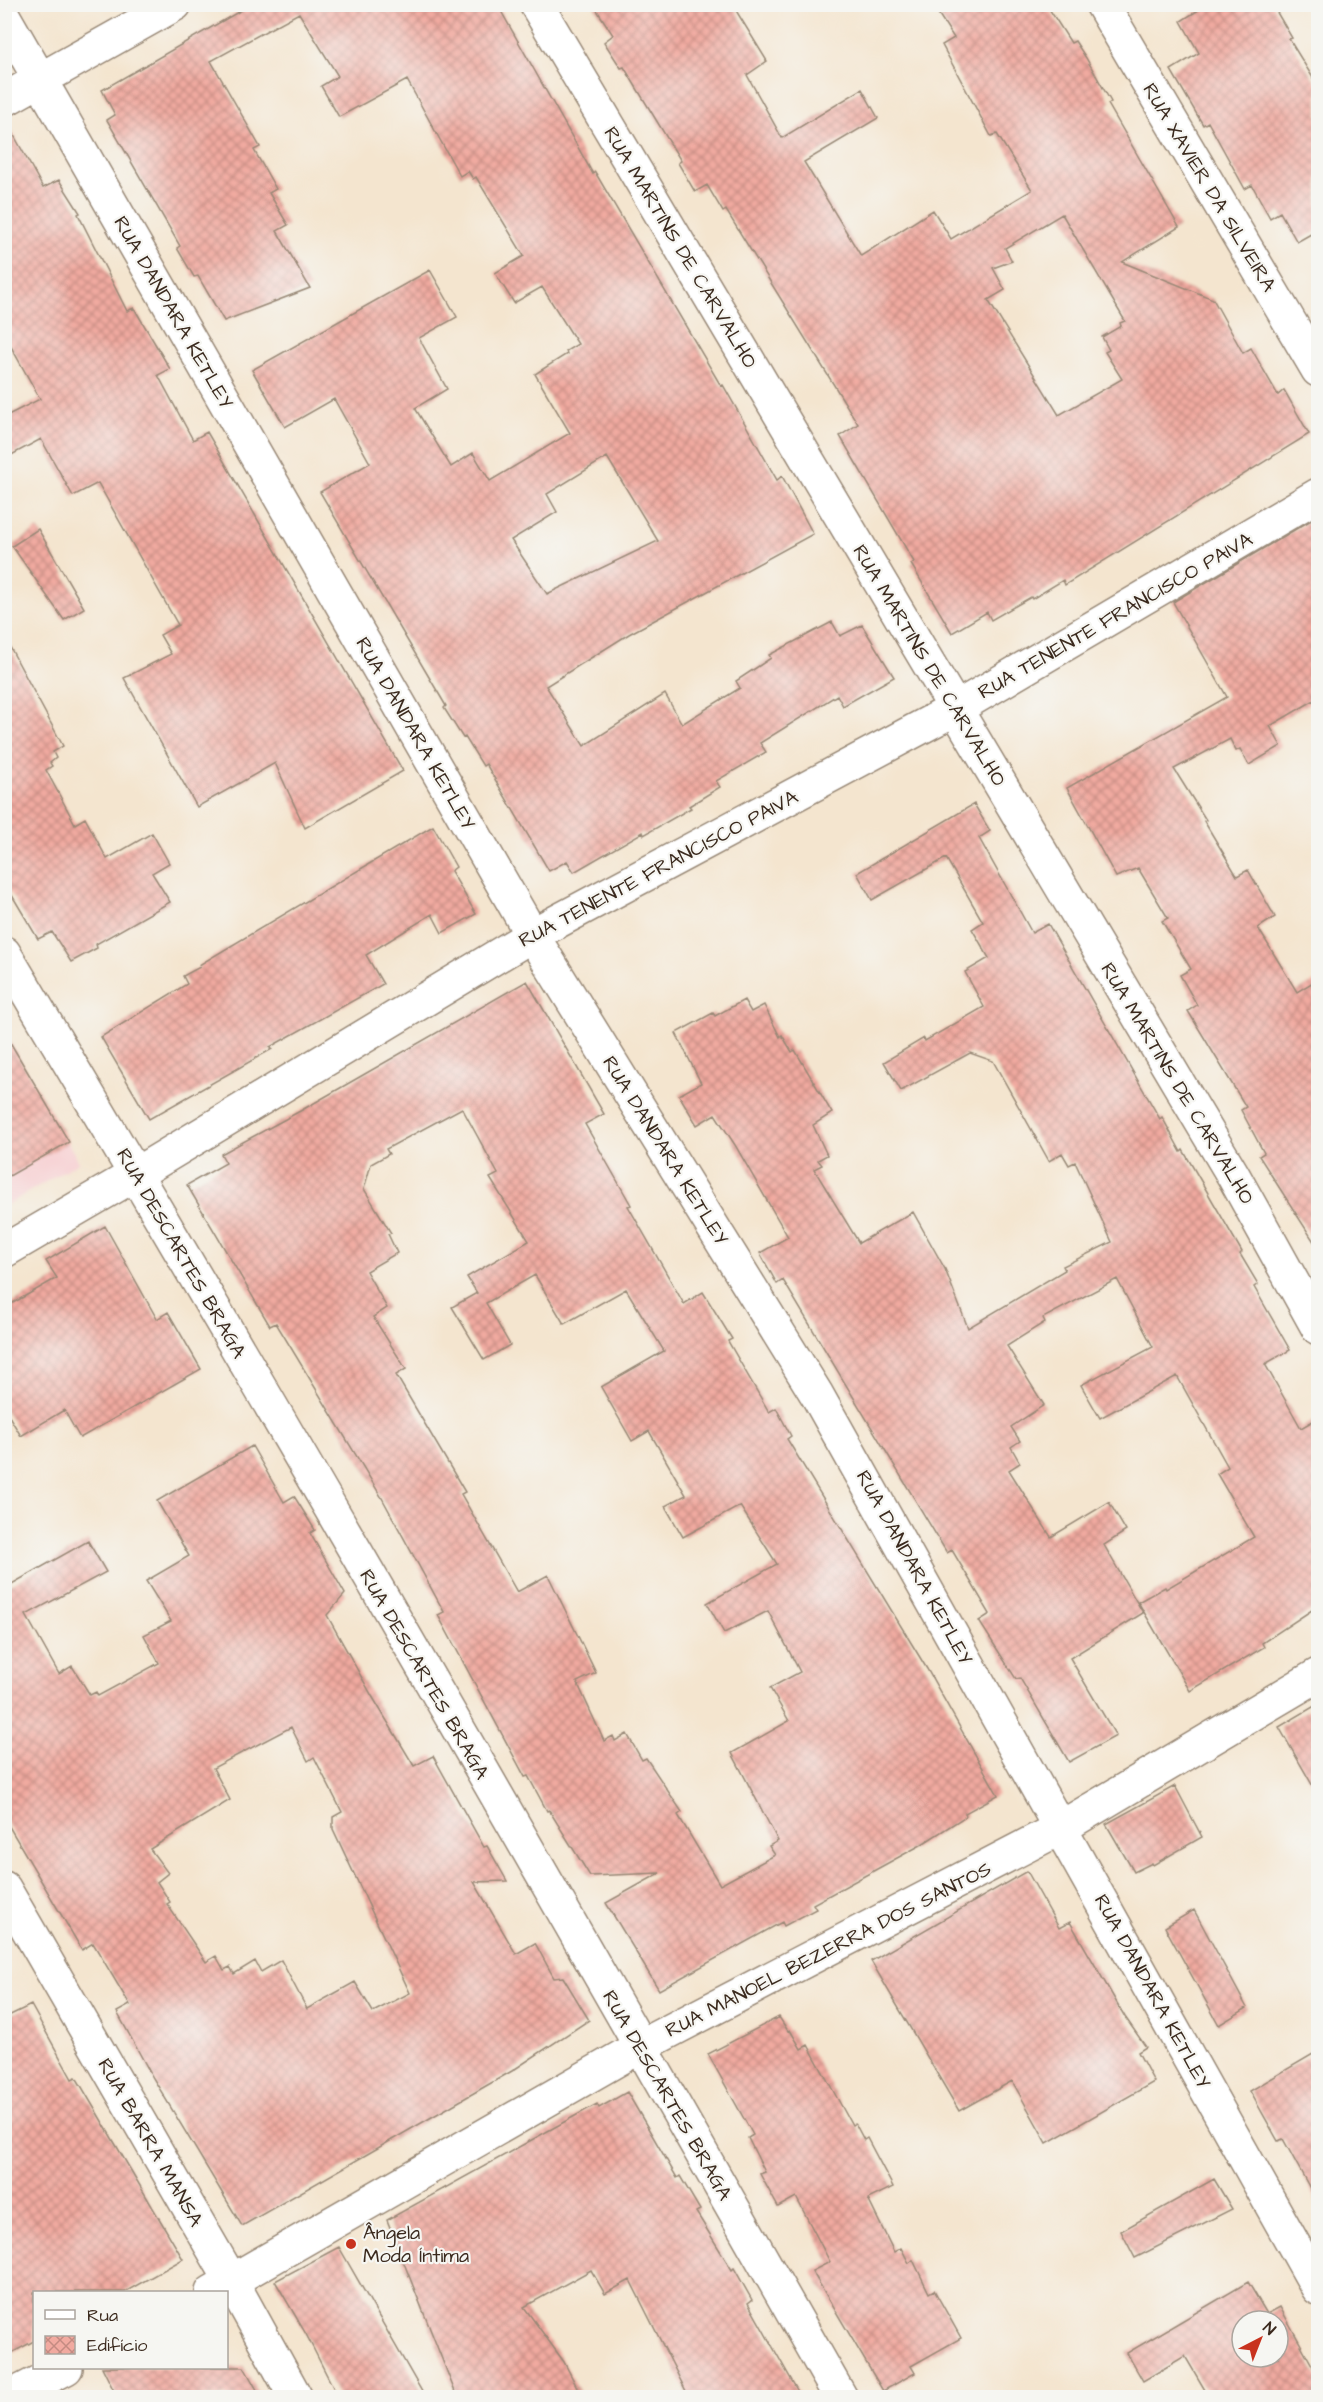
<svg xmlns="http://www.w3.org/2000/svg" width="1323" height="2402" font-family="'Architects Daughter',sans-serif">
	<style>
		.built { fill: #f7cfd2 }
		.building { fill: url(#building-cross-hatch); fill-rule: evenodd }
		.lines { fill: none; stroke-linecap: round; stroke-linejoin: round }
		.street-casing { stroke: #988876; stroke-width: 36 }
		.street { stroke: #fff; stroke-width: 33 }
		.poi-dot { fill: #c8321e; stroke: #f6f6f2; stroke-width: 2 }
		.labels { text-anchor: middle; stroke-width: 4.5; stroke-linejoin: round; paint-order: stroke }
		.street-label { font-size: 20px; fill: #3b2a1e; stroke: #f6f6f2 }
		.poi-label { font-size: 20px; fill: #3b2a1e; stroke: #f6f6f2; text-anchor: start }
	</style>
	<defs>
		<pattern id="building-cross-hatch" width="8" height="8" patternUnits="userSpaceOnUse" patternTransform="scale(1.5)"><rect width="8" height="8" fill="#f1aaa0"/><path d="M0 0l8 8M0 8l8-8" fill="none" stroke="#c48b82"/></pattern>
	</defs>
	<rect width="100%" height="100%" fill="#f6f6f2"/>
	<filter id="ink" filterUnits="userSpaceOnUse"><feTurbulence type="fractalNoise" baseFrequency=".0167" numOctaves="2"/><feDisplacementMap in="SourceGraphic" scale="12" xChannelSelector="R" yChannelSelector="G"/><feConvolveMatrix kernelMatrix="1 2 1 2 8 2 1 2 1" color-interpolation-filters="sRGB"/></filter>
	<filter id="wash" filterUnits="userSpaceOnUse"><feTurbulence type="fractalNoise" baseFrequency=".008" numOctaves="4" result="noise"/><feDisplacementMap in="SourceGraphic" scale="24" xChannelSelector="R" yChannelSelector="G"/><feGaussianBlur stdDeviation="1.35" result="paint"/><feColorMatrix in="noise" values="0 0 0 0 0 0 0 0 0 0 0 0 0 0 0 0 0 1.4 0 .05"/><feComposite in="paint" operator="in"/></filter>
	<g filter="url(#wash)">
		<rect width="100%" height="100%" fill="#f4e5cf"/>
		<path class="built" d="M4,1032L79,1162L5,1206H4Z"/>
		<g id="blocks">
			<path class="building" d="M252,4H497L593,174L595,172L721,386L723,385L777,480L782,476L813,534L629,634L546,686L584,746L665,694L682,724L740,688L736,681L771,658L769,655L832,622L840,636L862,625L894,677L843,706L837,695L760,743L766,752L716,781L720,787L689,806L691,808L644,835L643,832L574,872L567,861L549,871L486,764L483,766L465,737L463,738L444,708L446,706L320,492L370,463L334,399L285,427L252,370L430,270L457,317L419,338L447,389L415,408L451,467L473,453L490,481L570,433L535,374L567,354L566,351L578,344L542,287L514,303L495,273L524,256L476,177L473,179L468,171L460,176L407,80L339,117L321,86L338,76L299,13L211,61L260,147L254,150L276,189L269,193L288,225L277,231L310,288L224,321L198,276L194,277L177,248L180,246L107,120L115,115L102,90ZM607,457L658,541L547,594L511,540L557,512L547,494Z
				M593,4H732L767,61L747,75L782,138L862,89L878,118L804,162L861,256L933,210L951,239L1032,190L997,134L991,136L942,45L954,38L932,4H1046L1071,43L1075,41L1086,58L1111,102L1108,104L1179,227L1122,262L1213,299L1243,353L1251,348L1278,395L1284,390L1309,434L1065,585L1063,580L1032,599L1031,597L991,620L987,612L952,633L911,564L914,562L840,436L858,424L726,210L723,212L707,185L695,192L678,163L681,161L624,67L621,68L604,42L613,35ZM1062,214L1125,321L1120,323L1121,326L1102,337L1109,350L1105,352L1122,379L1059,415L988,300L1005,290L993,268L1012,261L1005,248Z
				M1208,4H1272L1292,38L1289,39L1318,86V230L1297,242L1280,212L1270,218L1252,185L1245,189L1208,122L1203,125L1171,70L1199,53L1181,21Z
				M5,119L43,188L59,180L80,213L78,214L127,311L134,308L170,369L158,375L193,440L207,432L403,771L305,828L275,763L197,807L124,678L171,654L160,635L178,625L98,483L73,496L41,439L4,459V417L40,399L4,334Z
				M1318,516V698L1270,726L1281,746L1249,765L1240,749L1236,751L1230,739L1174,769L1206,820L1204,821L1237,876L1248,870L1275,917L1258,928L1297,992L1318,979V1248L1259,1156L1264,1153L1241,1110L1246,1107L1188,1011L1197,1005L1180,975L1191,969L1162,921L1168,918L1138,868L1116,877L1067,788L1227,697L1173,602Z
				M38,529L84,608L64,620L12,546Z
				M4,636L63,746L53,752L56,758L50,763L52,766L46,770L75,824L85,818L107,859L152,833L169,863L152,873L170,902L96,944L97,948L71,962L52,932L38,939L4,882Z
				M974,804L990,831L979,838L1032,933L1048,924L1160,1119L1162,1117L1181,1152L1183,1150L1242,1252L1240,1254L1258,1284L1254,1287L1290,1350L1265,1364L1301,1428L1318,1418V1606L1262,1643L1264,1647L1190,1691L1138,1602L1165,1587L1166,1589L1254,1537L1217,1474L1228,1467L1177,1376L1100,1418L1081,1385L1153,1347L1117,1279L1043,1318L1045,1322L1007,1346L1044,1405L1011,1427L1020,1441L1011,1447L1020,1463L1009,1470L1051,1537L1109,1502L1126,1531L1104,1545L1143,1613L1070,1658L1116,1736L1069,1762L1020,1678L1016,1679L979,1621L990,1614L952,1550L947,1553L783,1280L777,1284L760,1253L788,1237L735,1145L715,1114L697,1125L679,1095L701,1083L676,1033L713,1013L715,1016L744,1000L751,1012L764,1005L780,1037L782,1035L792,1052L795,1050L832,1113L813,1125L827,1155L818,1160L822,1165L814,1169L859,1243L913,1212L945,1269L968,1328L1065,1270L1063,1266L1112,1242L1075,1162L1069,1165L1062,1153L1049,1161L993,1061L970,1053L901,1091L884,1062L924,1038L925,1041L984,1007L965,972L989,958L972,929L983,922L946,858L872,900L857,873Z
				M433,826L456,867L451,871L476,914L442,933L432,914L366,955L383,984L270,1047L272,1049L149,1119L101,1037L187,984L183,976L200,967L199,965Z
				M527,981L604,1114L585,1124L631,1205L628,1206L684,1304L703,1292L732,1339L728,1341L769,1412L776,1408L791,1436L787,1439L927,1669L998,1795L965,1813L966,1816L919,1846L813,1904L816,1909L784,1926L782,1922L659,1990L606,1903L660,1873L590,1876L549,1810L547,1811L528,1776L525,1777L438,1615L444,1612L382,1498L276,1323L270,1326L187,1185L226,1163L221,1154L302,1110ZM462,1108L498,1174L490,1178L529,1241L467,1277L477,1293L452,1307L484,1360L510,1345L486,1303L535,1275L564,1324L626,1289L664,1351L601,1387L632,1441L649,1431L686,1495L665,1506L683,1537L740,1506L777,1564L707,1603L724,1633L768,1611L800,1672L770,1688L789,1721L732,1753L778,1841L769,1846L775,1855L720,1885L678,1815L682,1812L646,1758L642,1760L627,1734L615,1741L613,1736L604,1741L577,1682L596,1673L548,1575L517,1592L461,1494L465,1492L396,1375L406,1369L373,1317L387,1308L366,1271L397,1253L388,1234L391,1233L364,1189L371,1164L389,1154L386,1149Z
				M4,1032L69,1142L4,1179Z
				M105,1226L157,1319L168,1312L201,1369L80,1438L64,1410L21,1436L4,1408V1308L57,1278L46,1261Z
				M252,1446L284,1502L294,1496L315,1530L310,1533L345,1594L327,1615L372,1696L414,1766L433,1756L484,1847L487,1846L507,1881L474,1882L516,1954L535,1943L554,1978L563,1977L589,2020L512,2071L242,2226L153,2078L117,2012L130,2005L93,1943L82,1950L4,1818V1576L10,1585L88,1541L106,1572L26,1615L59,1674L72,1666L90,1695L96,1692L98,1696L159,1663L144,1635L171,1621L146,1581L189,1556L157,1501ZM291,1727L308,1761L314,1757L342,1812L333,1817V1829L410,1993L373,2012L355,1982L307,2009L281,1960L261,1972L255,1961L234,1974L230,1967L224,1970L216,1956L206,1962L167,1904L170,1902L157,1882L168,1873L150,1849L230,1800L213,1768Z
				M1318,1704V1795L1279,1727Z
				M1175,1786L1202,1837L1153,1865L1152,1863L1134,1872L1106,1824Z
				M1027,1871L1059,1928L1070,1922L1125,2017L1146,2047L1138,2052L1154,2082L1047,2143L1012,2081L959,2111L871,1961Z
				M1194,1910L1247,2008L1219,2025L1165,1927Z
				M31,2005L72,2079L76,2077L183,2259L125,2292H34V2341L4,2357V2018Z
				M779,2017L788,2031L790,2030L801,2049L808,2045L852,2125L855,2123L864,2140L867,2138L893,2187L868,2199L894,2252L901,2248L909,2263L913,2260L929,2293L934,2290L961,2338L911,2366L915,2373L883,2391L812,2271L830,2262L796,2197L778,2207L760,2174L765,2172L748,2138L753,2135L708,2054Z
				M1318,2051V2203L1283,2139L1278,2141L1250,2091Z
				M627,2092L677,2178L680,2176L700,2210L696,2212L732,2270L734,2268L752,2300L748,2303L801,2397H689L630,2280L605,2294L591,2270L524,2307L564,2362L582,2397H457L387,2220L575,2116L597,2104L599,2108Z
				M1214,2179L1232,2209L1135,2258L1121,2231Z
				M339,2247L425,2397H338L306,2334L275,2281Z
				M1248,2282L1267,2314L1280,2307L1318,2376V2397H1209L1185,2356L1143,2381L1127,2353ZM1242,2321H1278V2357H1242Z
				M102,2367H244L261,2397H117Z"/>
		</g>
	</g>
	<g filter="url(#ink)">
		<use href="#blocks" fill-opacity="0" stroke="#988876" stroke-width="1.5"/>
		<g class="lines">
			<defs>
				<path id="street" d="M536,4L1233,1175L1318,1328
					M1102,4L1318,370
					M4,17L532,935L817,1395L1318,2288
					M4,100L175,4
					M4,953C289,1431 566,1914 841,2398
					M4,1251L136,1174L532,935L955,709L1318,495
					M4,1888L232,2282L296,2398
					M212,2292L641,2046L1062,1827L1318,1675
					M8,2398L66,2368"/>
			</defs>
			<use href="#street" class="street-casing"/>
			<use href="#street" class="street"/>
		</g>
	</g>
	<circle class="poi-dot" cx="351" cy="2244" r="6"/>
	<g class="labels">
		<g class="street-label">
			<text transform="translate(1210 187) rotate(59)" y="7">RUA XAVIER DA SILVEIRA</text>
			<text transform="translate(681 247) rotate(59)" y="7">RUA MARTINS DE CARVALHO</text>
			<text transform="translate(174 312) rotate(60)" y="7">RUA DANDARA KETLEY</text>
			<text transform="translate(1115 615) rotate(-30)" y="7">RUA TENENTE FRANCISCO PAIVA</text>
			<text transform="translate(930 665) rotate(59)" y="7">RUA MARTINS DE CARVALHO</text>
			<text transform="translate(416 733) rotate(60)" y="7">RUA DANDARA KETLEY</text>
			<text transform="translate(658 868) rotate(-28)" y="7">RUA TENENTE FRANCISCO PAIVA</text>
			<text transform="translate(1178 1083) rotate(59)" y="7">RUA MARTINS DE CARVALHO</text>
			<text transform="translate(666 1150) rotate(58)" y="7">RUA DANDARA KETLEY</text>
			<text transform="translate(182 1253) rotate(60)" y="7">RUA DESCARTES BRAGA</text>
			<text transform="translate(915 1567) rotate(61)" y="7">RUA DANDARA KETLEY</text>
			<text transform="translate(425 1674) rotate(60)" y="7">RUA DESCARTES BRAGA</text>
			<text transform="translate(828 1949) rotate(-27)" y="7">RUA MANOEL BEZERRA DOS SANTOS</text>
			<text transform="translate(1153 1991) rotate(61)" y="7">RUA DANDARA KETLEY</text>
			<text transform="translate(668 2095) rotate(60)" y="7">RUA DESCARTES BRAGA</text>
			<text transform="translate(151 2142) rotate(60)" y="7">RUA BARRA MANSA</text>
		</g>
		<g class="poi-label">
			<text x="363" y="2239">Ângela<tspan x="363" dy="23">Moda Íntima</tspan></text>
		</g>
	</g>
	<rect width="1323" height="2402" fill="none" stroke="#f6f6f2" stroke-width="24"/>
	<rect x="33" y="2291" width="195" height="78" fill="#f6f6f2" stroke="#aba49d" stroke-width="1.5"/>
	<rect x="45" y="2310" width="30" height="9" fill="#ffffff" stroke="#aba49d" stroke-width="1.5"/>
	<text x="87" y="2321" font-size="18" fill="#3b2a1e">Rua</text>
	<rect x="45" y="2336" width="30" height="18" fill="url(#building-cross-hatch)" stroke="#aba49d" stroke-width="1.5"/>
	<text x="87" y="2351" font-size="18" fill="#3b2a1e">Edifício</text>
	<g transform="translate(1260 2339) rotate(42)"><circle r="28" fill="#f6f6f2" stroke="#aba49d" stroke-width="1.5"/>
	<path d="M0-4.5L10 22L0 15L-10 22Z" fill="#c8321e"/>
	<text y="-9" font-size="16" font-weight="bold" text-anchor="middle" fill="#3b2a1e">N</text>
	</g>
</svg>
